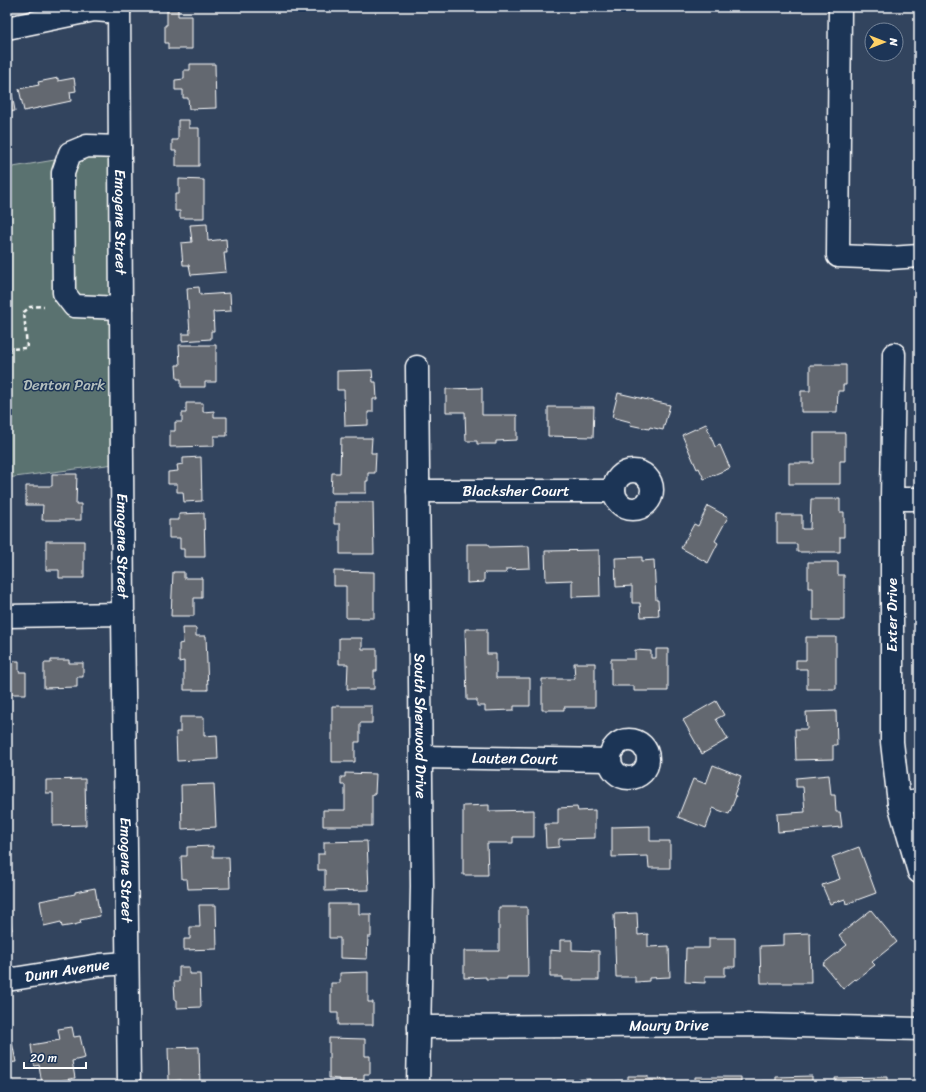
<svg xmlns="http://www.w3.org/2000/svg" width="926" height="1092" font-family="Sriracha,sans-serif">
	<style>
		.green { fill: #5a726f; stroke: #acb8b7 }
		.building { fill: #64686f; stroke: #fff }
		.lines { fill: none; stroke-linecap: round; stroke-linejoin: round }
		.minor-casing { stroke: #fff; stroke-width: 25 }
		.path { stroke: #fff; stroke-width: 2.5; stroke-dasharray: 4 3; stroke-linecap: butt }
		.minor { stroke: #1d3557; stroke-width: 22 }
		.labels { text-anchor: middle; stroke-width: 3; stroke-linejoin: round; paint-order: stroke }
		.street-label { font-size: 15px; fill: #fff; stroke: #1d3557 }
		.park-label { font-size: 15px; fill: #b5c0be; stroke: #1d3557 }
	</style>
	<rect width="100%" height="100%" fill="#32445e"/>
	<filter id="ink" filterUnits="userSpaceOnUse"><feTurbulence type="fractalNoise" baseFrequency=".025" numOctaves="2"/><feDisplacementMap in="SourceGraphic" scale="8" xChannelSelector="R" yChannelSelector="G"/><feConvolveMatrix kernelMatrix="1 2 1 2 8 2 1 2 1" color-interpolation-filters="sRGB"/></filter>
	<g filter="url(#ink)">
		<path class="green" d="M120,149L122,463L7,478V168Z"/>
		<path class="building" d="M167,9H178V16H192V49H168V43H165V25H167Z
			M190,64H215L216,108L189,109L188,98H183V90H175V80L184,79V70H190Z
			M58,78V81L74,78L76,91L70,92L71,101L24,111L19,89L39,85L38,82Z
			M11,88L15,111L7,112V89Z
			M178,120H189V128H199V166H176V151H172V140H178Z
			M179,179L204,180V218H180V211H175V194H179Z
			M207,224L208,241L226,239L227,253H224L226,272L191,275L189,265H183L181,243L192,242L190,225Z
			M199,287L200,295L230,293L231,311L213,312L214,331H211V339L182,341V334H190L187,288Z
			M179,345H216V382H205V387H181V379H177L176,365H180Z
			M810,365H846V385H843V391H838L837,412H801V391H810Z
			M372,370L373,382H376L377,399H373V412H368V425L345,426L344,390H337V371Z
			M482,388V415H517V440L496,441V444H477V441H466L465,412H446V389Z
			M618,393L670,405L663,430L650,427L649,429L630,425L631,422L612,417Z
			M186,403H203V412L214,411V417H227V436H214V446L170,447V431H175V422H182V413H186Z
			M548,407H594L593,437L548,436Z
			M706,424L715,447L720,445L730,468L704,479L699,468L697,469L682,435Z
			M814,433H845V461H840V484H789V463H814Z
			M341,438H372L371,453H376L375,473H368V481H366V493H331L332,473H340Z
			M201,457L202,501L184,502L183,492H177V484H168V472L178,471L177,465L183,464V458Z
			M52,474H77L76,504H81V520H42L43,505H26V486H52Z
			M811,499H840V512H844V537H840V552H797V544H777V515H802V529H810Z
			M334,502H373L374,554H340V524H334Z
			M708,506L728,517L715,541L718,543L708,563L681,548L694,524L698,526Z
			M204,513L205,557H184V549H180V538H169V520H179V514Z
			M46,541H84V578H59V570H46Z
			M467,544H488L489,547L529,546L530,568L506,569V573H484V582L467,583Z
			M599,550L600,596L572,597V580L546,581L545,551Z
			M642,557V561L654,560L656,600H658L659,616L641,617L640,603H632V586L616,587L615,558Z
			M808,562H838V575H844V620H813V588H808Z
			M334,571L374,572V618H346V586H334Z
			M173,572H184V578H202V598H194V616H171Z
			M182,628H196V636H206L208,690H184V661L179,662V644L183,643Z
			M465,629H487V654H496V678H530V706H514V710L485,711V706H477V700H467Z
			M806,637H836V689H807V669H796V660H806Z
			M339,638H362V649H377V671H374V689H347L348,664H339Z
			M656,649H668V691H634V686H611V659H635V650L651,651V658H656Z
			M51,660H69V663H83V677H77V687L44,688V663H51Z
			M7,661H19V672H26V694H7Z
			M574,663H595V707H564V710H542V679H575Z
			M716,701L724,715L716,719L728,739L702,754L683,720Z
			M332,706H372V723H360V742H355V762H332Z
			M836,711L837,745H833V759L796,760L795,729H807L806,712Z
			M180,717H204V736L217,735L218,759L177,761L176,732H180Z
			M713,765L741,776L734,795L736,796L729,814L713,808L706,828L678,817L693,779L706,784Z
			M345,773L376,774L375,794H372V826H323V810H345V785H341V777H345Z
			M829,775L831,795H835L836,812H840L842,827L778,832L777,814L805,812L803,787H796V778Z
			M85,779L86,825L53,826V793H46V780Z
			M214,784L216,827L182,829L181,785Z
			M489,805V811L534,810V837H513V843H487L488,875H463V806Z
			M577,807L578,811L595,810V838L559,839V847L546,848L545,824H558V808Z
			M650,826V841H670V868H649L648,856L612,857V827Z
			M367,841L369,890L325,891V870H318V854H324V842Z
			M213,846V857H229L230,888L188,889L187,879H182L181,856H187V847Z
			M859,847L876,893L846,904L845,899L830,904L822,885L840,879L832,857Z
			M95,888L100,916L80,920L81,923L74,925L62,927L61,922L44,926L40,901L75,894V892Z
			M329,904H359V914H371V937H368L367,959L340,958V938H329Z
			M199,905H216L217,949L184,950V939H190V927H200Z
			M499,907H527L528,977H507V979H486V977L464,978V951H499Z
			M7,909H8L12,930L7,931Z
			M871,910L897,942L872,962L875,965L856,980L855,979L843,989L823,964L847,945L839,935Z
			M637,913L638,935L648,934V947L669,946L670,977L649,978V981L637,982H635V977H616L614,914Z
			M810,933L811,983H761L760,946L784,945V934Z
			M709,938H735V967H725V976H705V983L685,982L686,948H709Z
			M560,940H572V950L599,951V980H563V977H550V950L560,951Z
			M179,967H189V974H200L201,1007L177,1008V1000H175L174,982H179Z
			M368,972V1002H373V1025H338V1013H331V983H340V973Z
			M72,1027L74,1037L80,1036L85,1058L72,1061L75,1078L42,1084L39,1065L35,1066L34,1065L31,1045L60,1040L58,1029Z
			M329,1038L365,1039V1056H370V1074H364V1082L339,1081V1079L329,1078Z
			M12,1042L16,1062L7,1063V1043Z
			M199,1047L200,1085H181V1080L169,1081L168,1048Z
			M628,1076H648V1079H667V1085H616V1081H628Z
			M812,1076V1085H762V1081H776V1077Z
			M695,1077H741V1085H695Z
			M887,1077V1085H836L835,1078Z
			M590,1079V1082H599V1085H544H557V1080Z"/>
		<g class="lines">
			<defs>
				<g id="minor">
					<path id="s1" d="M119,7L123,614L129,1085"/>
					<path d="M840,7L838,256L890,258L919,256"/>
					<path d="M7,28L94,10L119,12"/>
					<path d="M120,147L87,146L70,153L63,173L64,293L74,306L121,308"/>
					<path d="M894,354L892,499V742L899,803L919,872"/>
					<path id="s2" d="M417,367L422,886L418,1085"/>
					<circle cx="633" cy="490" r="19"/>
					<path id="s3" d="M418,491H614"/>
					<path d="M892,499H919"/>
					<path d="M7,616L123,614"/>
					<circle cx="629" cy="759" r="19"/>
					<path id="s4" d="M421,757L610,760"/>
					<path d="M899,803L919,800"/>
					<path id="s5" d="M7,980L100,965L127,963"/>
					<path id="s6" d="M419,1027L754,1025L919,1029"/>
				</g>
			</defs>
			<use href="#minor" class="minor-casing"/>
			<path class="path" d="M7,349L27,348L24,312L30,307L44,306"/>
			<use href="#minor" class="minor"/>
		</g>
	</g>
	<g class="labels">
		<g class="street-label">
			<text dy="5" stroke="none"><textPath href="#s1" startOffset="215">Emogene Street</textPath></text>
			<text dy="5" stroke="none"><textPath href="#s3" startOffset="98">Blacksher Court</textPath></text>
			<text dy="5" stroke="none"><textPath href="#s1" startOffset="539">Emogene Street</textPath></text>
			<text transform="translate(892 615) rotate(-90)" y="5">Exter Drive</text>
			<text dy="5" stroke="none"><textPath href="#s2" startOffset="359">South Sherwood Drive</textPath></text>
			<text dy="5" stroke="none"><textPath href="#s4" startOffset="94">Lauten Court</textPath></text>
			<text dy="5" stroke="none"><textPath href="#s1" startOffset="863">Emogene Street</textPath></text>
			<text dy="5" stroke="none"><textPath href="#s5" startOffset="61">Dunn Avenue</textPath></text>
			<text dy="5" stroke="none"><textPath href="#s6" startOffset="250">Maury Drive</textPath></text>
		</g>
		<g class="park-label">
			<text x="64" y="390">Denton Park</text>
		</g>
	</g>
	<rect width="926" height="1092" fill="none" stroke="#1d3557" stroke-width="24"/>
	<rect x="12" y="12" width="902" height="1068" fill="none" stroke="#fff" stroke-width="1.5" filter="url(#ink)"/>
	<g transform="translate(884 42) rotate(90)"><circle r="19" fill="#1d3557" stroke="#77869a"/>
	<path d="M0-3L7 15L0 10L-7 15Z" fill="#ffd166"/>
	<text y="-6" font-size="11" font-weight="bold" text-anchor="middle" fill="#ffffff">N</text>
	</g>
	<path d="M24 1062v6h62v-6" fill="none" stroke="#ffffff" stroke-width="2"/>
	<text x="30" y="1062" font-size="12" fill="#ffffff" stroke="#1d3557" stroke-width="3" paint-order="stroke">20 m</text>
</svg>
